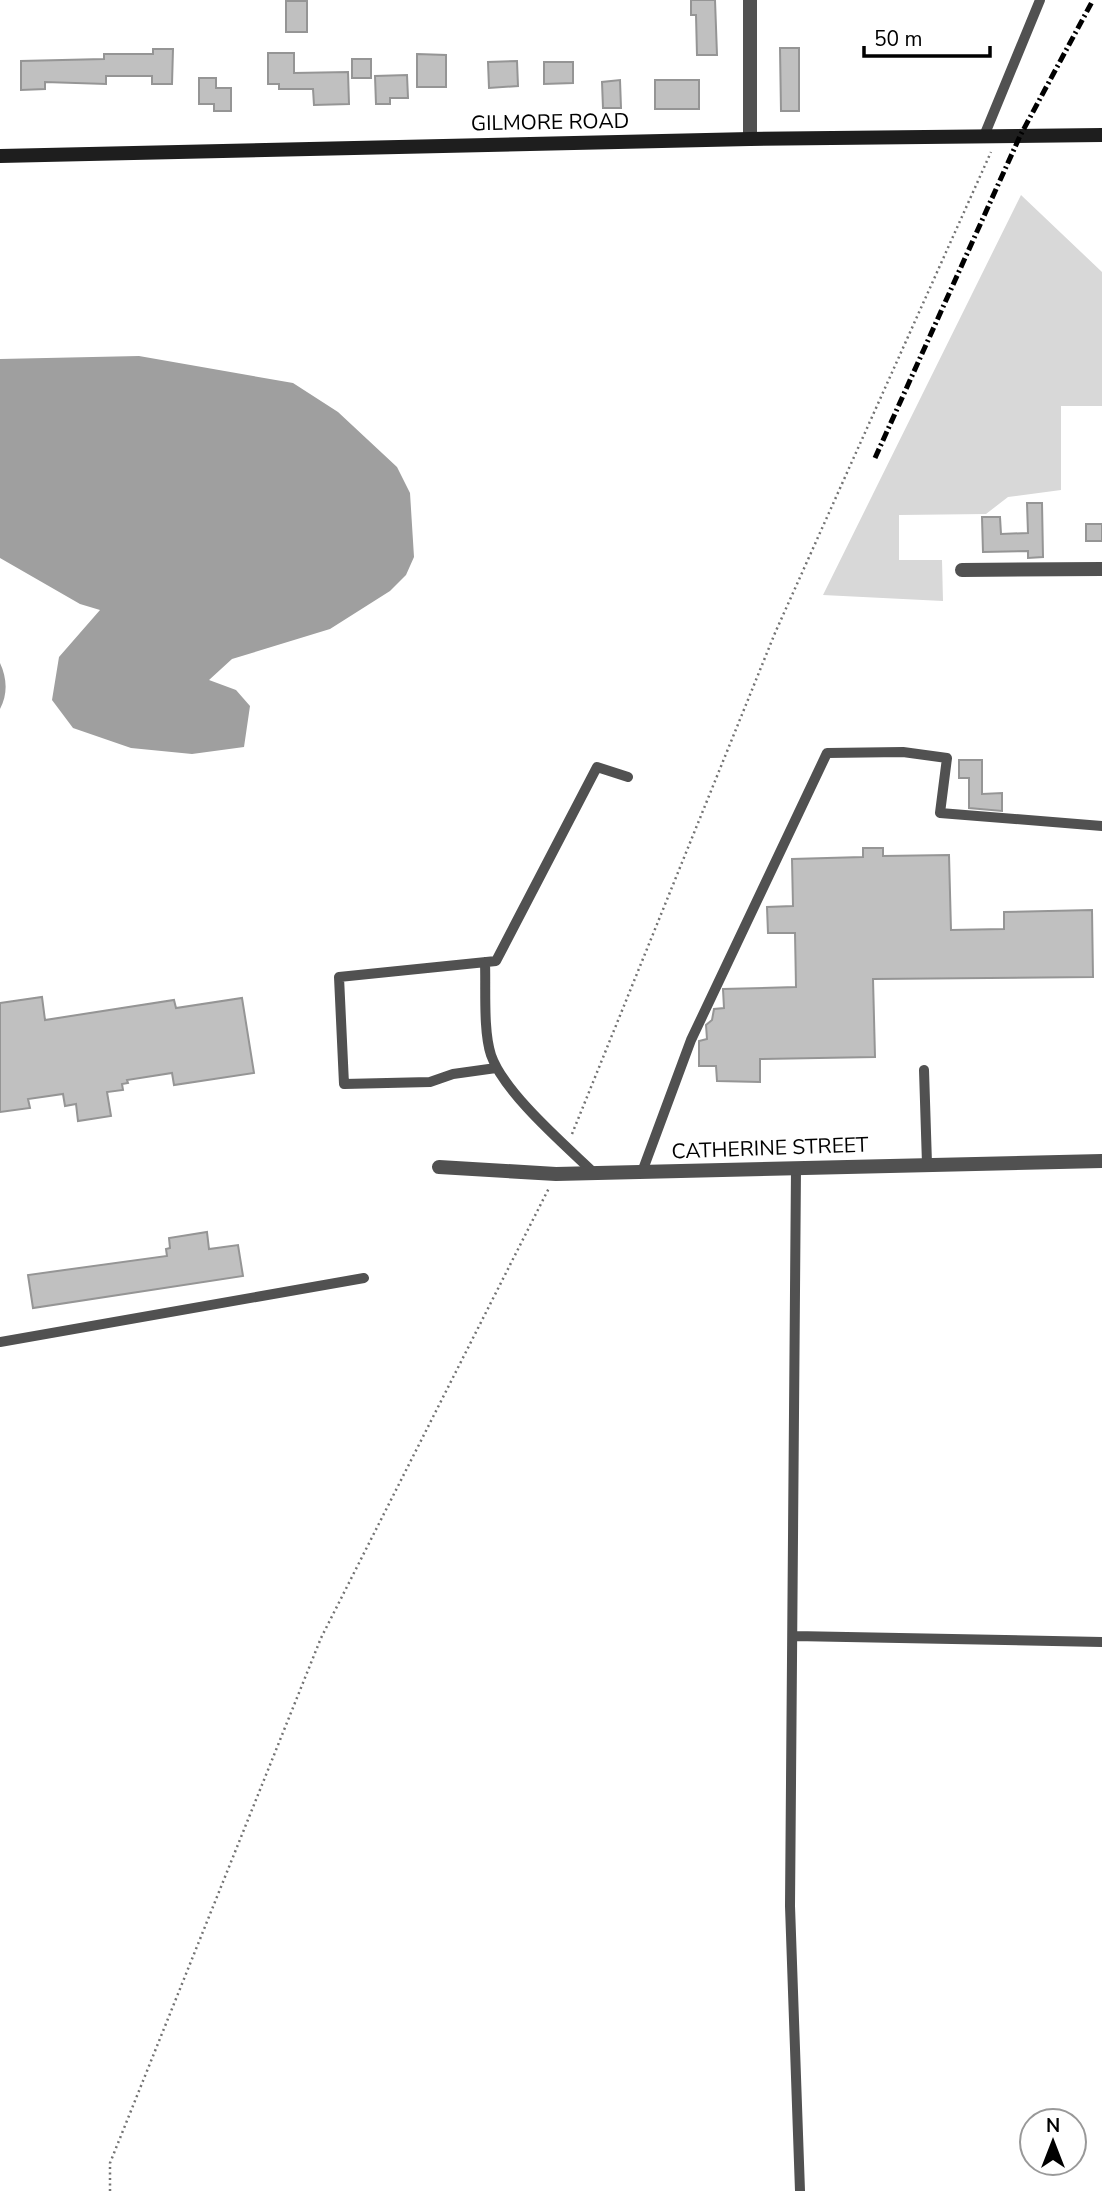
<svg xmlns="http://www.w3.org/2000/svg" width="1102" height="2191" font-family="'Nunito Sans',sans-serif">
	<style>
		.green { fill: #d8d8d8 }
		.water { fill: #9f9f9f }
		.building { fill: #c0c0c0; stroke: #959595; stroke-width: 2 }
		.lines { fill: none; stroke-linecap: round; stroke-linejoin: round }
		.path { stroke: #737373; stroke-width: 2.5; stroke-dasharray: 2 3.5; stroke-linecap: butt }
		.lane { stroke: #515151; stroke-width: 10 }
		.street { stroke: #515151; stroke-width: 14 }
		.secondary { stroke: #1e1e1e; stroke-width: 14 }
		.rail { stroke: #000; stroke-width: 5; stroke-dasharray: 10 3.5 2 3.5; stroke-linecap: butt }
		.labels { text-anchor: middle; stroke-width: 5; stroke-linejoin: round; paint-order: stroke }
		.street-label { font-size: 21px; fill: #000; stroke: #fff }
	</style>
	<rect width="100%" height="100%" fill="#fff"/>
	<path class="green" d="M1021,195L1102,272V406H1061V490L1008,497L986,514L899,515V560H942L943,601L823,595Z"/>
	<path class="water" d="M139,356L293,383L338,412L397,467L410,493L414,557L406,575L390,591L330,629L232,659L209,680L236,690L250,706L244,747L192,754L131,748L73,728L52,700L59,657L100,610L80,604L0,558V359Z
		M0,663C7,678 8,694 0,709Z"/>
	<path class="building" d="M691,0H715L717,55H697L696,15H691Z
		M286,1H307V32H286Z
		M780,48H799V111H781Z
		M153,49H173L172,84H152V76H106V84L45,82V89L21,90V61L104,59V54H153Z
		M268,53H294V73L348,72L349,104L314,105L313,89H279V84H268Z
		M417,54L446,55V87H417Z
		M352,59H371V78H352Z
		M517,61L518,86L489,88L488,62Z
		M544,62H573V83L544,84Z
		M407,75L408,98H390V104H376L375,76Z
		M199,78H216V88H231V111H214V104H199Z
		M620,80L621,108H603L602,82Z
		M655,80H699V109H655Z
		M1027,503H1042L1043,557L1028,558V551L983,552L982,517H1000L1001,534L1028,533Z
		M1086,524H1102V541H1086Z
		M959,760H982V794L1002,793V811L969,808V778H959Z
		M863,848H883V856L949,855L951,930L1004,929V912L1092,910L1093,977L873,979L875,1057L760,1059V1082L717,1081L716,1066H699V1041L707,1039L706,1025L712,1020L714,1009L724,1008L723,989L796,987L795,933H768L767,907L793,906L792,859L863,857Z
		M42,997L45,1020L174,1000L176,1008L242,998L254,1073L174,1085L172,1073L127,1080L128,1083L122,1084L123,1090L107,1092L111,1116L78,1121L76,1104L65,1106L63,1094L28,1099L30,1108L0,1112V1003Z
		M207,1232L209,1249L238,1245L243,1276L33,1308L28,1275L167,1256L166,1249L170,1248L169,1238Z"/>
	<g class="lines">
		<path class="path" d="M572,1134L775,633L991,152
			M110,2191V2163L321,1638L549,1188"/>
		<path class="lane" d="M984,136L1040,0
			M485,962C486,988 483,1031 491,1055C504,1093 565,1145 594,1173
			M496,1068L453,1074L430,1082L344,1084L339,977L496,961L597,767L628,777
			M924,1070L927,1164
			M796,1168L790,1906L800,2191
			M642,1172L691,1040L827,753L903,752L947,758L940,813L1102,826
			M0,1342L364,1278
			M794,1636L1102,1642"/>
		<path class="street" d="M750,0V139
			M962,570L1102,569
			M439,1167L556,1174L1102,1161"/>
		<path class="secondary" d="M0,156L750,139L1102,135"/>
		<path class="rail" d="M875,458L1020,136L1093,0"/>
	</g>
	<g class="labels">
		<g class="street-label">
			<text transform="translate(550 122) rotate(-1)" y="7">GILMORE ROAD</text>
			<text transform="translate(770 1148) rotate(-2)" y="7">CATHERINE STREET</text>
		</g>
	</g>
	<g transform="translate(1053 2142)"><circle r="33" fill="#ffffff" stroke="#999999" stroke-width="2"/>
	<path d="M0-5L12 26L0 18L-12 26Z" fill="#000000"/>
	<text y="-10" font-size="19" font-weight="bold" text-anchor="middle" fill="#000000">N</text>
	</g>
	<path d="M864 46v10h126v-10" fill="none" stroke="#000000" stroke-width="3.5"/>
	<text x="874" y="46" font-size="21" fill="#000000" stroke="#ffffff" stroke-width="5" paint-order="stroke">50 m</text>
</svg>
